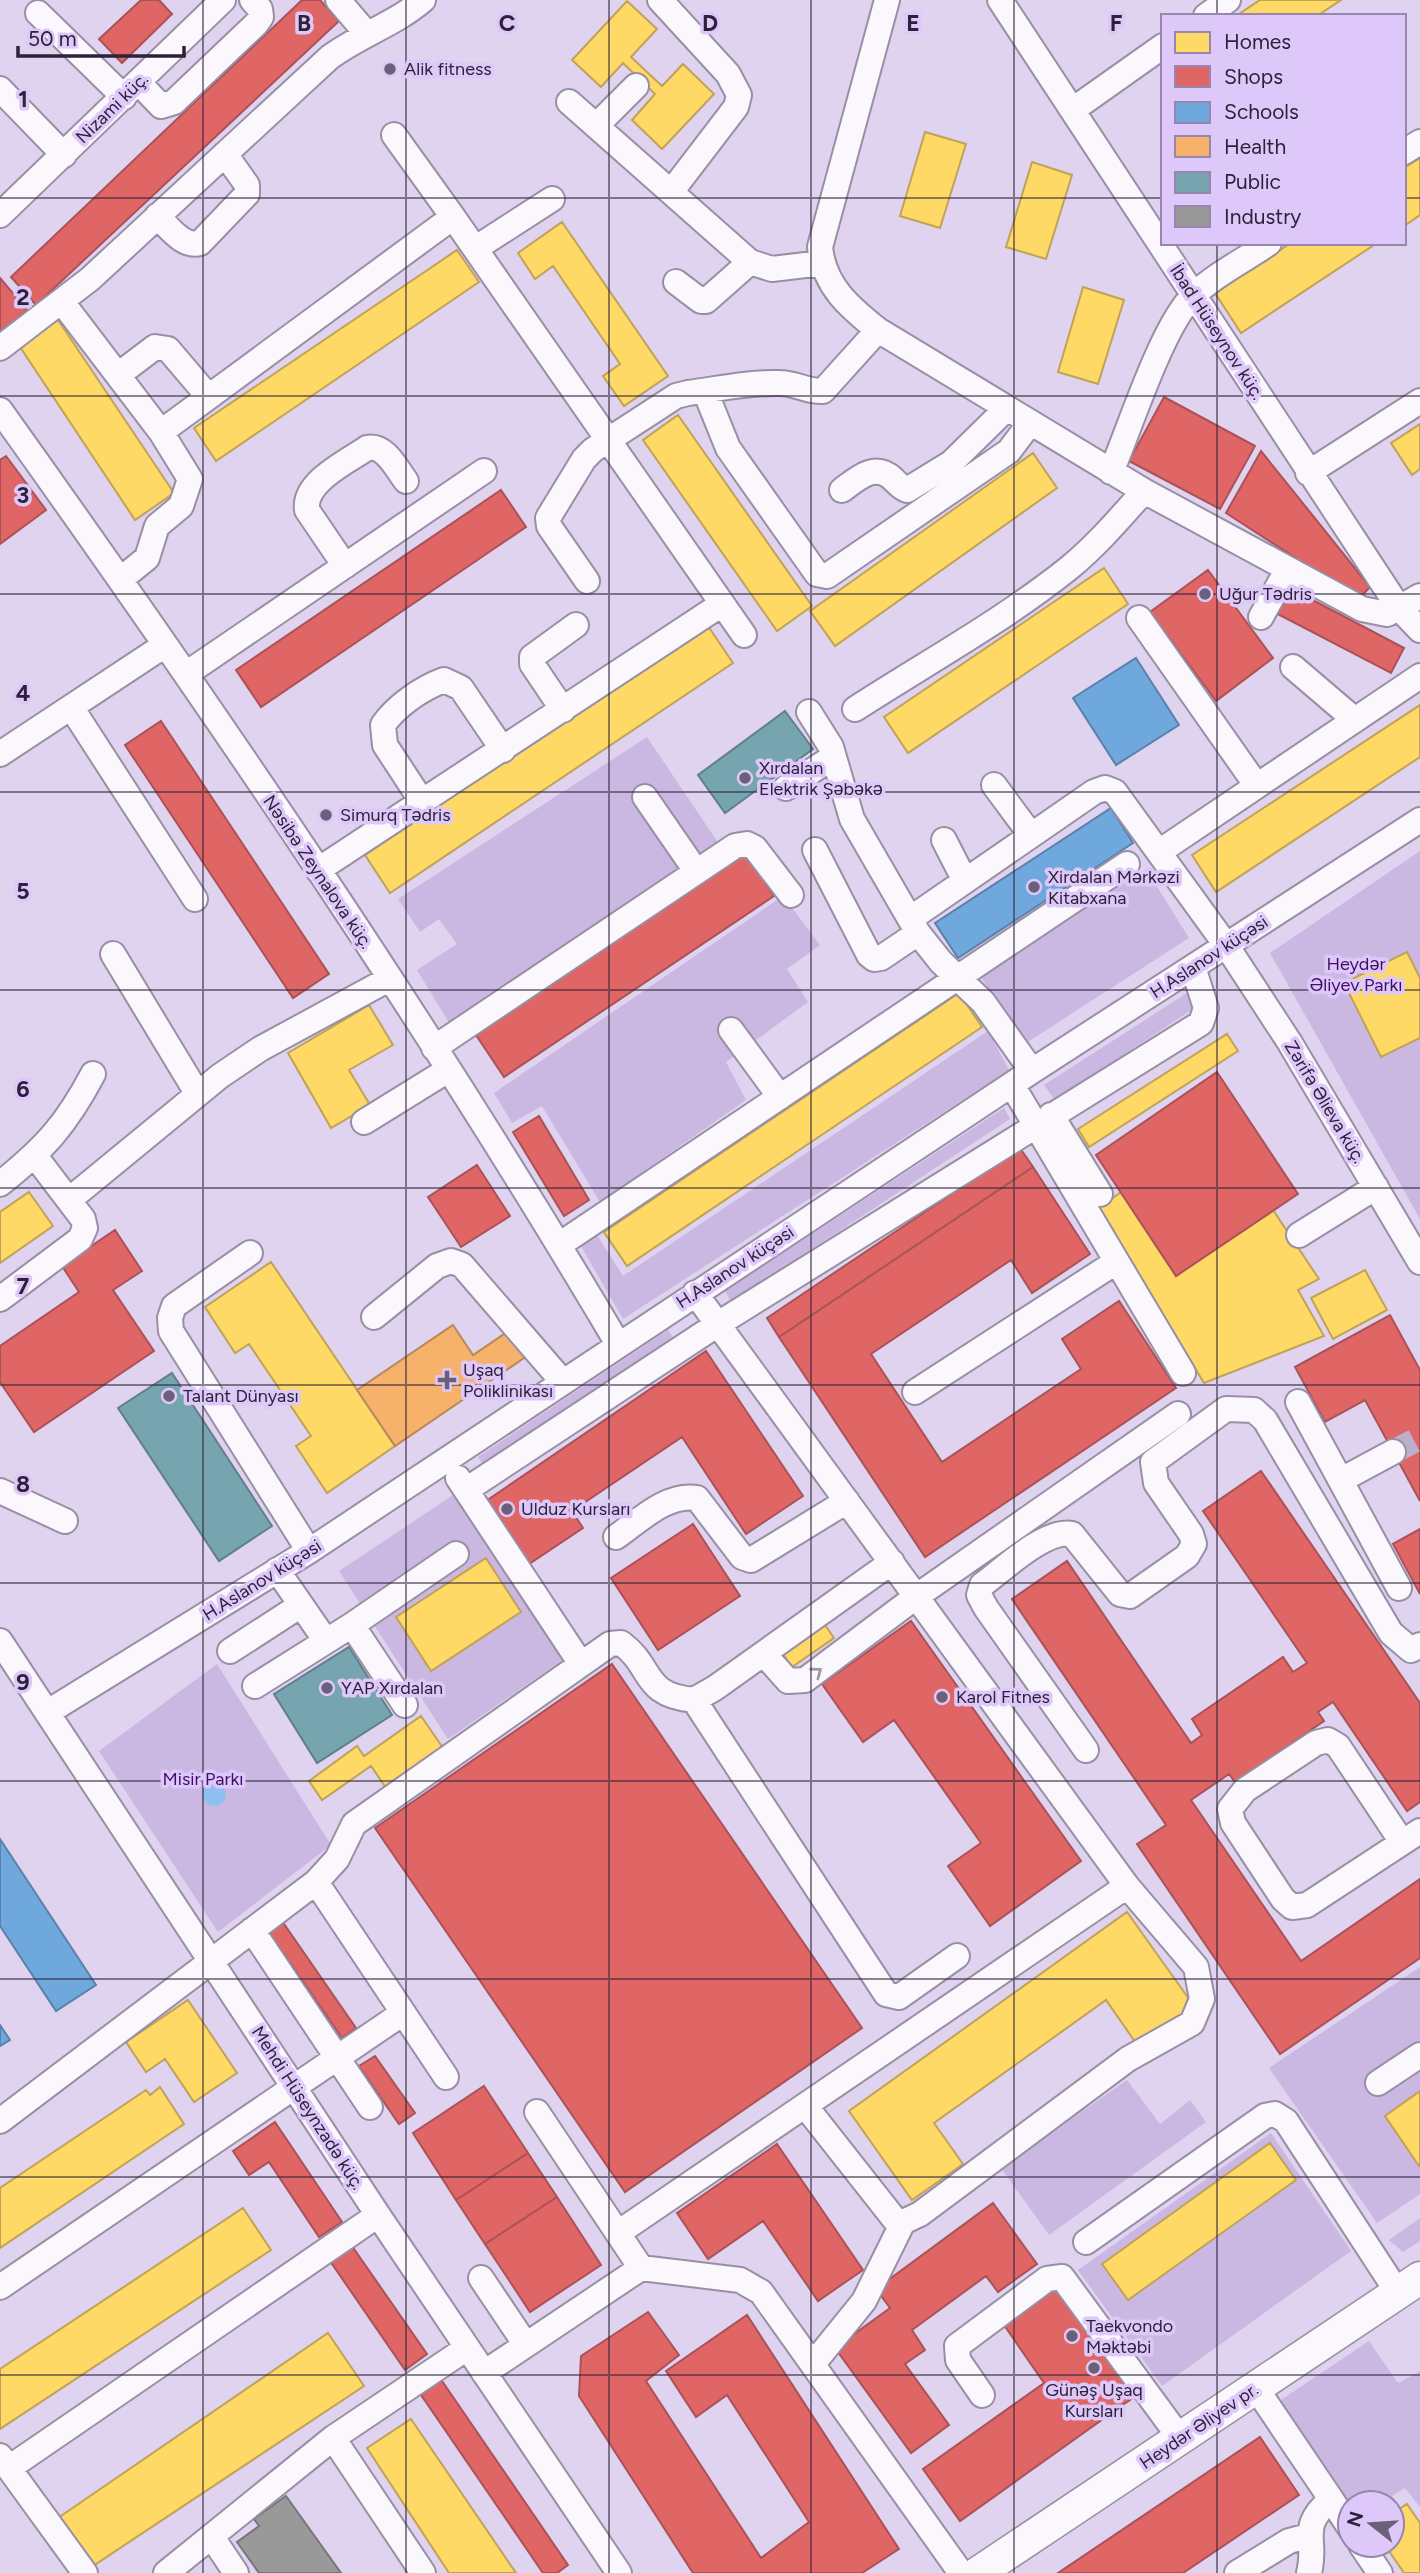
<svg xmlns="http://www.w3.org/2000/svg" width="1420" height="2573" font-family="Figtree,sans-serif">
	<style>
		.green { fill: #cab8e2 }
		.water { fill: #8fbff1 }
		.homes { fill: #ffd966; stroke: #c0a258; stroke-width: 2 }
		.shops { fill: #e06666; stroke: #aa5258; stroke-width: 2 }
		.schools { fill: #6fa8dc; stroke: #5b80ab; stroke-width: 2 }
		.health { fill: #f6b26b; stroke: #ba875c; stroke-width: 2 }
		.public { fill: #76a5af; stroke: #607e8c; stroke-width: 2 }
		.industry { fill: #999; stroke: #79757c; stroke-width: 2 }
		.lines { fill: none; stroke-linecap: round; stroke-linejoin: round }
		.minor-tunnel { stroke: #bbb0cb; stroke-width: 24; stroke-dasharray: 24 12; stroke-linecap: butt }
		.minor-casing { stroke: #998fa5; stroke-width: 28 }
		.major-casing { stroke: #998fa5; stroke-width: 35 }
		.minor { stroke: #faf8fd; stroke-width: 24 }
		.major { stroke: #faf8fd; stroke-width: 32 }
		.oneway { stroke: #9e98a5 }
		.grid { fill: none; stroke: #2d2239; stroke-width: 2; stroke-opacity: 0.55 }
		.poi-dot { fill: #6b6079; stroke: #dec8fa; stroke-width: 2.5 }
		.labels { text-anchor: middle; stroke-width: 7; stroke-linejoin: round; paint-order: stroke }
		.poi-label { font-size: 18px; fill: #2d2239; stroke: #dec8fa; text-anchor: start }
		.street-label { font-size: 18px; fill: #2d2239; stroke: #dec8fa }
		.park-label { font-size: 18px; fill: #410d68; stroke: #dec8fa }
		.grid-label { font-size: 23px; text-anchor: middle; font-weight: bold; fill: #2d2239; stroke: #dec8fa; stroke-width: 7; stroke-linejoin: round; paint-order: stroke }
	</style>
	<rect width="100%" height="100%" fill="#dfd3ef"/>
	<path class="green" d="M647,737L719,844L451,1026L417,970L457,944L439,919L420,932L398,899Z
		M1420,851V1219L1270,953Z
		M1146,869L1189,938L1026,1043L980,976Z
		M783,896L820,945L787,969L808,1002L726,1062L746,1100L600,1202L542,1106L512,1123L494,1093Z
		M1187,993L1193,1009L1055,1100L1044,1085Z
		M988,1031L1009,1070L623,1319L581,1246L597,1235L623,1276Z
		M1004,1108L1010,1119L731,1302L725,1291Z
		M668,1330L674,1339L484,1466L478,1457Z
		M456,1493L565,1658L448,1739L339,1571Z
		M217,1664L331,1845L218,1932L99,1751Z
		M1420,1967V2194L1377,2223L1269,2068Z
		M1127,2080L1160,2124L1190,2100L1206,2122L1049,2235L1001,2168Z
		M1271,2133L1351,2251L1162,2386L1078,2270Z
		M1420,2218V2241L1403,2252L1389,2240Z
		M1369,2341L1398,2383L1420,2371V2507L1405,2488L1381,2503H1350V2506L1278,2402Z"/>
	<path class="water" d="M202 1794a12 12 0 1 1 24 0a12 12 0 1 1-24 0Z"/>
	<path class="homes" d="M1260,0H1341L1317,16H1236Z
		M627,1L657,29L631,57L662,86L683,64L714,94L662,149L632,120L655,94L623,63L601,87L572,60Z
		M925,132L966,144L940,228L900,216Z
		M1420,158V215L1404,226V168Z
		M1032,162L1072,175L1046,259L1006,247Z
		M562,222L668,376L624,406L603,376L620,364L553,266L535,279L518,253Z
		M1291,243H1377L1241,333L1215,293Z
		M457,250L479,282L216,461L194,428Z
		M1083,287L1124,300L1098,384L1058,372Z
		M58,320L174,493L135,520L20,347Z
		M678,415L812,606L777,631L643,440Z
		M1420,424V469L1412,475L1391,443Z
		M1033,453L1057,488L835,646L810,611Z
		M1104,568L1128,604L908,753L884,717Z
		M708,626L733,663L390,893L365,855Z
		M1420,705V757L1216,892L1192,855Z
		M1407,952L1420,978V1038L1381,1057L1344,983Z
		M959,993L982,1027L627,1266L604,1232Z
		M369,1005L393,1045L349,1070L370,1105L331,1128L288,1053Z
		M1227,1034L1238,1051L1089,1147L1078,1129Z
		M29,1192L53,1226L0,1263V1212Z
		M1121,1192L1176,1276L1273,1210L1319,1279L1298,1290L1324,1336L1204,1383L1099,1208Z
		M271,1262L395,1446L327,1493L296,1446L311,1436L249,1344L235,1353L205,1307Z
		M1365,1270L1387,1310L1333,1339L1311,1298Z
		M486,1558L521,1612L431,1671L396,1617Z
		M825,1625L834,1638L792,1667L783,1654Z
		M421,1716L443,1748L386,1788L371,1766L322,1800L309,1781L357,1746L364,1756Z
		M1127,1912L1194,2006L1138,2046L1106,2000L934,2123L963,2164L912,2200L849,2111Z
		M188,2000L237,2073L194,2102L165,2059L146,2072L126,2042Z
		M160,2087L184,2124L0,2248V2188L146,2090L150,2095Z
		M1420,2091V2165L1419,2166L1385,2116Z
		M1270,2143L1296,2180L1128,2300L1102,2264Z
		M243,2208L271,2250L0,2429V2369Z
		M328,2333L364,2386L90,2568L58,2518Z
		M411,2419L516,2573H449L367,2448Z
		M1407,2504L1420,2523V2573H1404L1385,2545H1392V2514Z"/>
	<path class="shops" d="M141,0H159L172,14L122,63L99,39Z
		M302,0H320L339,21L36,305L11,277Z
		M0,278L27,310L0,334Z
		M1164,397L1255,446L1220,509L1129,461Z
		M1261,451L1370,587L1359,599L1226,513Z
		M6,456L46,510L0,544V460Z
		M501,490L526,527L261,707L236,670Z
		M1208,570L1273,658L1216,701L1150,612Z
		M1286,586L1404,648L1391,673L1272,611Z
		M161,721L329,974L293,998L125,745Z
		M746,853L774,896L504,1077L476,1035Z
		M1217,1072L1298,1194L1176,1276L1096,1155Z
		M539,1116L589,1200L564,1216L513,1132Z
		M1020,1148L1033,1167L779,1337L767,1318Z
		M477,1165L510,1216L461,1247L428,1197Z
		M1033,1167L1090,1254L1032,1293L1011,1260L871,1354L942,1462L1081,1369L1062,1339L1119,1301L1176,1388L925,1557L779,1337Z
		M115,1230L142,1271L113,1290L154,1351L34,1432L0,1382V1346L79,1292L62,1266Z
		M1390,1315L1420,1370V1501L1365,1400L1325,1422L1295,1367Z
		M706,1351L803,1496L746,1534L682,1437L572,1511L583,1528L529,1564L486,1501Z
		M1261,1471L1420,1703V1802L1407,1811L1333,1702L1318,1712L1324,1721L1235,1782L1229,1774L1191,1800L1301,1961L1420,1879V1958L1280,2054L1137,1844L1166,1825L1012,1599L1067,1561L1191,1743L1202,1735L1192,1719L1283,1657L1293,1672L1307,1663L1203,1511Z
		M693,1524L740,1596L658,1650L611,1578Z
		M1420,1529V1594L1393,1544Z
		M911,1621L1081,1861L990,1926L948,1866L981,1843L894,1720L863,1742L822,1684Z
		M612,1664L862,2028L625,2192L375,1828Z
		M282,1921L356,2028L342,2038L268,1931Z
		M375,2056L415,2113L399,2124L359,2066Z
		M484,2086L528,2153L456,2200L413,2133Z
		M275,2122L342,2222L319,2237L269,2162L249,2175L233,2151Z
		M777,2144L863,2270L818,2301L763,2221L708,2259L677,2213Z
		M528,2153L557,2197L485,2244L456,2200Z
		M557,2197L601,2265L530,2312L485,2244Z
		M993,2203L1037,2264L998,2292L986,2276L912,2330L925,2350L905,2364L949,2425L911,2453L835,2348L890,2308L876,2289Z
		M352,2246L427,2354L405,2370L330,2261Z
		M1056,2288L1134,2397L960,2521L923,2469L1044,2383L1004,2325Z
		M648,2312L679,2355L646,2381L761,2558L809,2522L727,2395L696,2417L666,2371L747,2315L899,2549L862,2573H693L579,2396L581,2356Z
		M440,2378L568,2565L557,2573H543L419,2392Z
		M1260,2437L1299,2495L1183,2573H1058Z"/>
	<path class="schools" d="M1136,658L1179,725L1116,765L1073,698Z
		M1111,808L1133,843L958,958L935,923Z
		M0,1839L96,1985L56,2011L0,1926Z
		M0,2025L10,2040L0,2046Z"/>
	<path class="health" d="M453,1325L473,1355L510,1330L527,1356L395,1446L357,1390Z"/>
	<path class="public" d="M785,711L813,749L725,813L698,775Z
		M172,1373L272,1526L219,1561L118,1408Z
		M349,1647L392,1715L317,1763L274,1694Z"/>
	<path class="industry" d="M286,2496L341,2573H259L237,2542L259,2526L254,2519Z"/>
	<g class="lines">
		<path class="minor-tunnel" d="M1393,1452L1420,1438"/>
		<defs>
			<path id="minor" d="M338,0L367,34
				M660,0L728,74L739,95L736,107L671,192
				M887,0L820,247C824,286 849,307 878,330L1144,491L1362,609L1387,614L1399,608L1420,630
				M1000,0L1399,608L1420,596
				M38,13L124,97
				M1206,16L1228,0
				M138,82L161,106L174,102L256,24L261,17L260,9L252,0
				M0,89L64,155
				M569,102L750,262L772,269L822,263
				M1074,109L1163,46
				M596,126L636,86
				M394,135L453,217
				M1404,152L1420,142
				M0,215L223,0
				M157,216C169,227 183,248 200,243L247,194V185L225,154
				M476,248L552,199
				M676,282L701,301H706L750,262
				M62,302L161,432L190,479L181,506L157,526L147,558L121,579
				M0,348L90,279L330,57C360,35 395,24 423,0
				M118,375L155,347L168,349L208,396
				M705,391L728,448L817,574L827,576L1009,451L1030,423
				M0,410C217,714 428,1023 618,1344
				M161,432L453,217L744,635
				M1111,472C1130,428 1162,326 1193,296C1214,275 1245,260 1269,243
				M1308,473L1420,401
				M842,490C858,478 875,462 893,479C899,485 900,487 907,490L951,463L1006,409
				M345,566L307,510C303,482 347,462 367,448C385,444 396,468 406,481
				M587,581L549,526L548,518L584,459L593,450L676,396L688,393C718,389 750,382 780,383C795,383 808,392 823,391L878,330
				M1261,617L1287,570
				M1139,618L1257,786
				M1293,667L1355,720
				M186,674L484,471
				M71,707L195,899
				M855,709C926,663 1003,621 1069,568C1097,545 1120,518 1144,491
				M563,710L532,664V657L576,625
				M809,712L831,747L852,819L918,933L941,962L983,1002L1032,1071
				M0,754L165,645
				M994,785L1031,835
				M786,788L833,757
				M645,797L696,871
				M423,803L385,745L383,725C396,706 422,688 444,680L461,688L503,750
				M944,840L965,881
				M815,850L869,955L874,959L881,958L918,933
				M1159,852L1420,676
				M318,870L722,604
				M910,919L1094,792L1105,788L1115,792L1226,945L1290,1043L1420,1262
				M113,954L197,1093
				M731,1030L780,1097
				M434,1048L735,846L747,844L755,848L791,895
				M1012,1085L1183,1373
				M1051,1115L1100,1194
				M364,1122L448,1070
				M0,1184C45,1148 66,1125 93,1074
				M69,1200L220,1076L260,1049L389,979
				M1299,1235L1376,1187
				M559,1245L1127,864
				M250,1253L174,1306L170,1318L171,1331L309,1551
				M695,1293L1127,1886L1196,1967L1202,1999L1192,2023L1128,2059L920,2214L903,2222L895,2220L806,2107
				M0,1299L80,1239L85,1228L83,1219L35,1156
				M374,1317L437,1266L451,1261L462,1265L563,1382
				M915,1392L1116,1262
				M1298,1402L1399,1588
				M458,1478L581,1664
				M1341,1480L1393,1452
				M466,1490L718,1324L1201,1023L1206,1008L1193,967
				M0,1491L65,1521
				M616,1537C639,1521 667,1493 697,1498L742,1557L751,1560L847,1501
				M277,1570L326,1641
				M352,1625L456,1554
				M0,1641L378,2215L619,2573
				M230,1651L301,1605
				M764,1654L788,1681L805,1680L917,1596L1178,1414
				M255,1686L352,1625L405,1705
				M694,1700L715,1688L892,1562
				M48,1712L309,1551L1032,1071L1420,820
				M1086,1750L986,1608L979,1595L982,1585C1004,1569 1045,1529 1072,1534L1120,1594L1130,1596L1187,1556L1194,1544L1191,1534L1156,1483L1153,1462L1226,1409L1254,1410L1265,1420L1391,1633L1411,1650L1420,1645
				M1402,1842L1338,1746L1328,1740L1316,1743L1245,1790L1230,1809L1233,1823L1283,1899L1292,1907L1307,1905L1420,1831
				M316,1882L446,2077
				M252,1930L370,2107
				M1378,2083L1420,2055
				M537,2112L641,2268L740,2280L761,2292L961,2573
				M0,2121L316,1882L337,1859L354,1824L610,1644L621,1643C654,1667 641,1695 694,1700L886,1994L899,1997L957,1956
				M618,2233L1127,1886
				M1086,2242L1265,2116L1275,2114L1286,2121L1398,2293
				M481,2278L526,2345
				M0,2287L403,2013
				M813,2364L864,2301L903,2222
				M484,2373L641,2268
				M1256,2388L1331,2499C1297,2529 1318,2538 1309,2573
				M982,2395L958,2360L957,2346L1047,2279L1062,2277L1180,2438
				M333,2438L423,2573
				M0,2456L85,2573
				M9,2468L378,2215
				M1331,2499L1350,2528
				M212,2537L236,2573
				M1361,2545L1380,2573
				M166,2573L333,2438L467,2348
				M1237,2573L1289,2541L1308,2536"/>
			<path id="major" d="M978,2573L1420,2278"/>
		</defs>
		<use href="#minor" class="minor-casing"/>
		<use href="#major" class="major-casing"/>
		<use href="#minor" class="minor"/>
		<use href="#major" class="major"/>
	</g>
	<defs><path id="oneway-chevron" d="M-2-3.5L2.5 0L-2 3.5" fill="none" stroke-width="1.6" stroke-linecap="round" stroke-linejoin="round" transform="scale(1.75)"/></defs>
	<use class="oneway" href="#oneway-chevron" transform="translate(817 1672) rotate(-37)"/>
	<path class="grid" d="M203,0V2573M406,0V2573M609,0V2573M811,0V2573M1014,0V2573M1217,0V16M0,198H1163M1404,198H1420M1217,243V2573M0,396H1420M0,594H1420M0,792H1420M0,990H1420M0,1188H1420M0,1385H1420M0,1583H1420M0,1781H1420M0,1979H1420M0,2177H1420M0,2375H1420"/>
	<g class="poi-dot">
		<circle cx="390" cy="69" r="7"/>
		<circle cx="1205" cy="594" r="7"/>
		<circle cx="745" cy="778" r="7"/>
		<circle cx="326" cy="815" r="7"/>
		<circle cx="1034" cy="887" r="7"/>
		<path d="M443.5 1369.5h7v7h7v7h-7v7h-7v-7h-7v-7h7z"/>
		<circle cx="169" cy="1396" r="7"/>
		<circle cx="507" cy="1509" r="7"/>
		<circle cx="327" cy="1688" r="7"/>
		<circle cx="942" cy="1697" r="7"/>
		<circle cx="1072" cy="2336" r="7"/>
		<circle cx="1094" cy="2368" r="7"/>
	</g>
	<g class="labels">
		<g class="poi-label">
			<text x="404" y="75">Alik fitness</text>
			<text x="1219" y="600">Uğur Tədris</text>
			<text x="759" y="774">Xırdalan<tspan x="759" dy="21">Elektrik Şəbəkə</tspan></text>
			<text x="340" y="821">Simurq Tədris</text>
			<text x="1048" y="883">Xirdalan Mərkəzi<tspan x="1048" dy="21">Kitabxana</tspan></text>
			<text x="463" y="1376">Uşaq<tspan x="463" dy="21">Poliklinikası</tspan></text>
			<text x="183" y="1402">Talant Dünyası</text>
			<text x="521" y="1515">Ulduz Kursları</text>
			<text x="341" y="1694">YAP Xırdalan</text>
			<text x="956" y="1703">Karol Fitnes</text>
			<text x="1086" y="2332">Taekvondo<tspan x="1086" dy="21">Məktəbi</tspan></text>
			<text x="1094" y="2396" text-anchor="middle">Günəş Uşaq<tspan x="1094" dy="21">Kursları</tspan></text>
		</g>
		<g class="street-label">
			<text transform="translate(112 108) rotate(-44)" y="6">Nizami küç.</text>
			<text transform="translate(1217 332) rotate(57)" y="6">İbad Hüseynov küç.</text>
			<text transform="translate(318 872) rotate(56)" y="6">Nəsibə Zeynalova küç.</text>
			<text transform="translate(1209 957) rotate(-33)" y="6">H.Aslanov küçəsi</text>
			<text transform="translate(1325 1102) rotate(59)" y="6">Zərifə Əlieva küç.</text>
			<text transform="translate(735 1267) rotate(-33)" y="6">H.Aslanov küçəsi</text>
			<text transform="translate(262 1580) rotate(-32)" y="6">H.Aslanov küçəsi</text>
			<text transform="translate(308 2108) rotate(57)" y="6">Mehdi Hüseynzadə küç.</text>
			<text transform="translate(1199 2426) rotate(-34)" y="6">Heydər Əliyev pr.</text>
		</g>
		<g class="park-label">
			<text x="1356" y="970">Heydər<tspan x="1356" dy="21">Əliyev Parkı</tspan></text>
			<text x="203" y="1785">Misir Parkı</text>
		</g>
	</g>
	<g class="grid-label">
		<text x="304" y="31">B</text>
		<text x="507" y="31">C</text>
		<text x="710" y="31">D</text>
		<text x="913" y="31">E</text>
		<text x="1116" y="31">F</text>
		<text x="23" y="107">1</text>
		<text x="23" y="305">2</text>
		<text x="23" y="503">3</text>
		<text x="23" y="701">4</text>
		<text x="23" y="899">5</text>
		<text x="23" y="1097">6</text>
		<text x="23" y="1294">7</text>
		<text x="23" y="1492">8</text>
		<text x="23" y="1690">9</text>
	</g>
	<rect x="1161" y="14" width="245" height="231" fill="#dec8fa" stroke="#9786ad" stroke-width="2"/>
	<rect x="1175" y="32" width="35" height="21" fill="#ffd966" stroke="#9786ad" stroke-width="2"/>
	<text x="1224" y="49" font-size="21" fill="#2d2239">Homes</text>
	<rect x="1175" y="66" width="35" height="21" fill="#e06666" stroke="#9786ad" stroke-width="2"/>
	<text x="1224" y="84" font-size="21" fill="#2d2239">Shops</text>
	<rect x="1175" y="102" width="35" height="21" fill="#6fa8dc" stroke="#9786ad" stroke-width="2"/>
	<text x="1224" y="119" font-size="21" fill="#2d2239">Schools</text>
	<rect x="1175" y="136" width="35" height="21" fill="#f6b26b" stroke="#9786ad" stroke-width="2"/>
	<text x="1224" y="154" font-size="21" fill="#2d2239">Health</text>
	<rect x="1175" y="172" width="35" height="21" fill="#76a5af" stroke="#9786ad" stroke-width="2"/>
	<text x="1224" y="189" font-size="21" fill="#2d2239">Public</text>
	<rect x="1175" y="206" width="35" height="21" fill="#999999" stroke="#9786ad" stroke-width="2"/>
	<text x="1224" y="224" font-size="21" fill="#2d2239">Industry</text>
	<g transform="translate(1371 2524) rotate(287)"><circle r="33" fill="#dec8fa" stroke="#9786ad" stroke-width="2"/>
	<path d="M0-5L12 26L0 18L-12 26Z" fill="#6b6079"/>
	<text y="-10" font-size="19" font-weight="bold" text-anchor="middle" fill="#2d2239">N</text>
	</g>
	<path d="M18 46v10h166v-10" fill="none" stroke="#2d2239" stroke-width="3.5"/>
	<text x="28" y="46" font-size="21" fill="#2d2239" stroke="#dec8fa" stroke-width="5" paint-order="stroke">50 m</text>
</svg>
